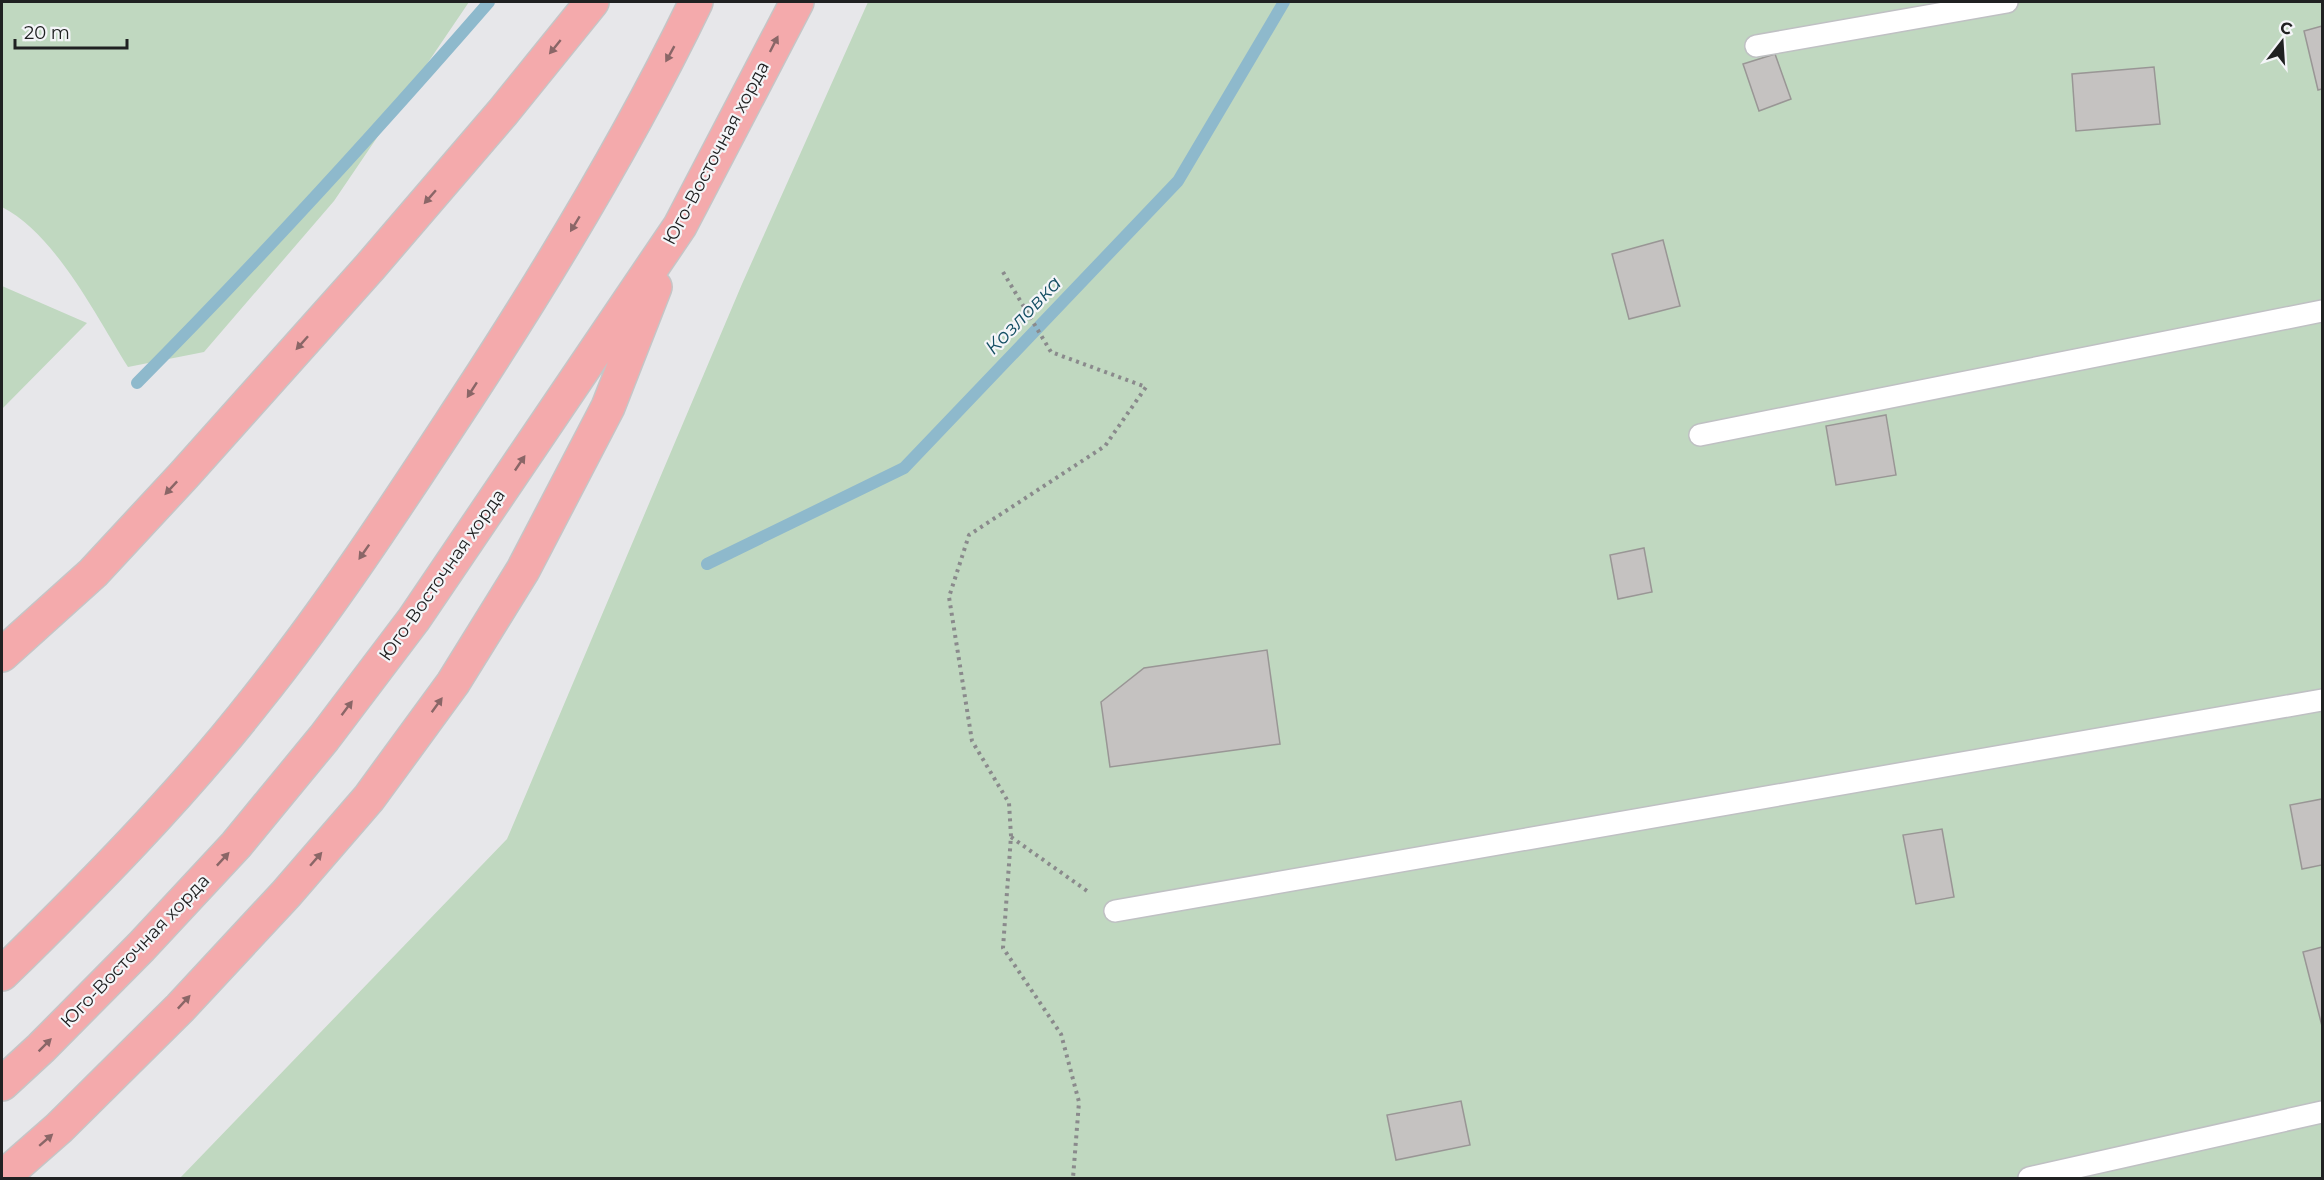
<svg xmlns="http://www.w3.org/2000/svg" width="2324" height="1180" font-family="Montserrat,sans-serif">
	<style>
		.green { fill: #c0d8c0 }
		.lines { fill: none; stroke-linecap: round; stroke-linejoin: round }
		.stream { stroke: #8eb9cc; stroke-width: 12 }
		.building { fill: #c5c2c1; stroke: #999695; stroke-width: 1.5 }
		.lane-casing { stroke: #bfc0c3; stroke-width: 24 }
		.primary-casing { stroke: #c5c5c6; stroke-width: 36 }
		.path { stroke: #8a8a8c; stroke-width: 4; stroke-dasharray: 3 4.5; stroke-linecap: butt }
		.lane { stroke: #fff; stroke-width: 21 }
		.primary { stroke: #f4aaac; stroke-width: 33 }
		.oneway { fill: #8a6667 }
		.labels { text-anchor: middle; stroke-width: 4.5; stroke-linejoin: round; paint-order: stroke }
		.street-label { font-size: 18px; fill: #202122; stroke: #f4f5f8 }
		.water-label { font-size: 20px; font-style: italic; fill: #154f64; stroke: #f4f5f8 }
	</style>
	<rect width="100%" height="100%" fill="#e7e7ea"/>
	<path class="green" d="M2,2H469L334,201L204,352L128,367C96,316 56,235 2,207Z
		M868,2H2322V1178H180L507,839L742,284Z
		M2,286L87,323L2,409Z"/>
	<g class="lines">
		<path class="stream" d="M137,383C259,260 375,133 489,2
			M707,564L904,468L1178,181L1284,2"/>
	</g>
	<path class="building" d="M2322,26V89L2318,90L2304,31Z
		M1775,54L1791,99L1759,111L1743,64Z
		M2154,67L2160,124L2076,131L2072,74Z
		M1663,240L1680,306L1629,319L1612,254Z
		M1886,415L1896,475L1836,485L1826,426Z
		M1644,548L1652,592L1618,599L1610,555Z
		M1267,650L1280,744L1110,767L1101,702L1144,668Z
		M2322,799V865L2302,869L2290,805Z
		M1942,829L1954,897L1916,904L1903,835Z
		M2322,947V1026L2303,952Z
		M1461,1101L1470,1145L1396,1160L1387,1115Z"/>
	<g class="lines">
		<defs>
			<path id="lane" d="M1756,46L2007,2
				M1700,435L2322,311
				M1115,911L2322,700
				M2029,1178L2322,1112"/>
			<path id="primary" d="M2,655L93,573L184,475L370,267L503,112L592,2
				M2,974C91,887 179,798 256,700C333,604 400,500 467,398C550,271 630,139 696,2
				M2,1084L41,1048L141,947L236,845L324,738L414,619L680,226L797,2
				M2,1178L59,1128L180,1008L286,894L369,798L453,683L523,570L608,407L655,287"/>
		</defs>
		<use href="#lane" class="lane-casing"/>
		<use href="#primary" class="primary-casing"/>
		<path class="path" d="M1003,272L1051,352L1146,387L1105,446L969,535L949,597L972,741L1009,803L1011,836L1003,948L1061,1034L1079,1102L1073,1178
			M1011,837L1090,893"/>
		<use href="#lane" class="lane"/>
		<use href="#primary" class="primary"/>
	</g>
	<defs><path id="oneway-solid" d="M-6-.8H1V-3.2L6.5 0L1 3.2V.8H-6Z" transform="scale(1.5)"/></defs>
	<g class="oneway">
		<use href="#oneway-solid" transform="translate(774 44) rotate(-63)"/>
		<use href="#oneway-solid" transform="translate(555 47) rotate(129)"/>
		<use href="#oneway-solid" transform="translate(670 54) rotate(119)"/>
		<use href="#oneway-solid" transform="translate(430 197) rotate(131)"/>
		<use href="#oneway-solid" transform="translate(575 224) rotate(121)"/>
		<use href="#oneway-solid" transform="translate(302 343) rotate(132)"/>
		<use href="#oneway-solid" transform="translate(472 390) rotate(123)"/>
		<use href="#oneway-solid" transform="translate(520 463) rotate(-56)"/>
		<use href="#oneway-solid" transform="translate(171 488) rotate(133)"/>
		<use href="#oneway-solid" transform="translate(364 552) rotate(125)"/>
		<use href="#oneway-solid" transform="translate(437 705) rotate(-54)"/>
		<use href="#oneway-solid" transform="translate(347 708) rotate(-53)"/>
		<use href="#oneway-solid" transform="translate(223 859) rotate(-47)"/>
		<use href="#oneway-solid" transform="translate(316 859) rotate(-49)"/>
		<use href="#oneway-solid" transform="translate(184 1002) rotate(-47)"/>
		<use href="#oneway-solid" transform="translate(45 1045) rotate(-45)"/>
		<use href="#oneway-solid" transform="translate(46 1140) rotate(-41)"/>
	</g>
	<g class="labels">
		<g class="street-label">
			<text transform="translate(716 153) rotate(-62)" y="6">Юго-Восточная хорда</text>
			<text transform="translate(442 575) rotate(-55)" y="6">Юго-Восточная хорда</text>
			<text transform="translate(135 951) rotate(-46)" y="6">Юго-Восточная хорда</text>
		</g>
		<g class="water-label">
			<text transform="translate(1023 315) rotate(-46)" y="7">Козловка</text>
		</g>
	</g>
	<rect width="2324" height="1180" fill="none" stroke="#202122" stroke-width="6"/>
	<g transform="translate(2282 42) rotate(17)" stroke="#f4f5f8" stroke-width="4.5" paint-order="stroke">
	<path d="M0-4.5L10 22L0 15L-10 22Z" fill="#202122"/>
	<text y="-9" font-size="16" font-weight="bold" text-anchor="middle" fill="#202122">С</text>
	</g>
	<path d="M15 39v9h112v-9" fill="none" stroke="#202122" stroke-width="3"/>
	<text x="24" y="39" font-size="18" fill="#202122" stroke="#f4f5f8" stroke-width="4.5" paint-order="stroke">20 m</text>
</svg>
